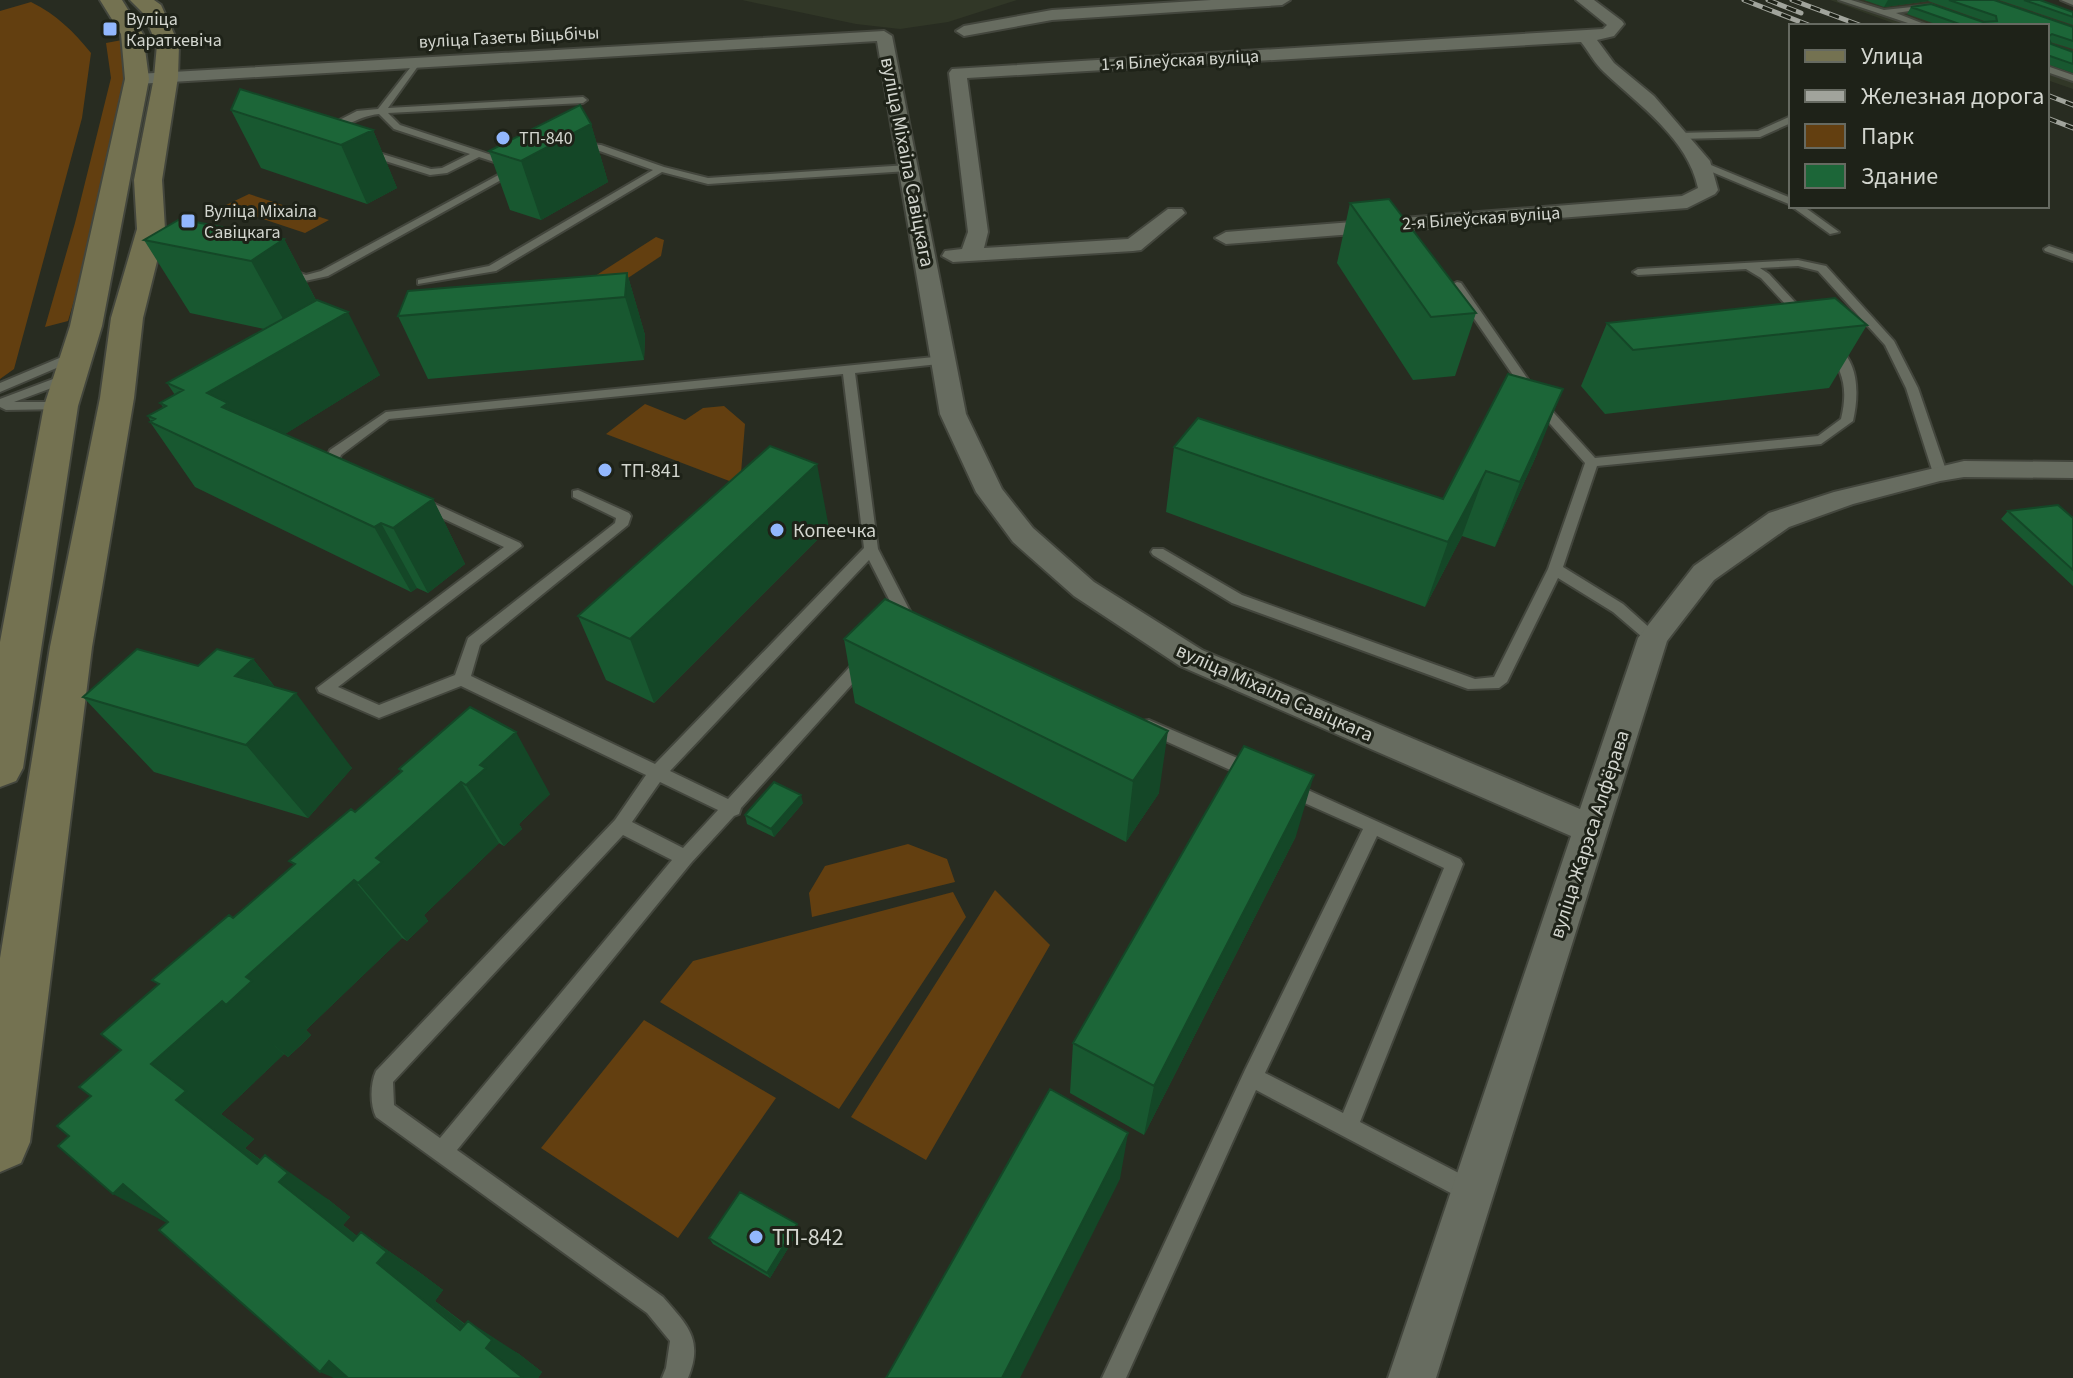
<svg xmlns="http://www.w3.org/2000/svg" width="2073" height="1378" font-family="'Source Sans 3',sans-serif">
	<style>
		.built { fill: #313727 }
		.green { fill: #633f10 }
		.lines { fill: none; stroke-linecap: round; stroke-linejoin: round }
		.service-casing { stroke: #43463d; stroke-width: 4 }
		.minor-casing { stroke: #43463d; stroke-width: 4 }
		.secondary-casing { stroke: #43463d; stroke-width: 4 }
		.service { fill: #676c60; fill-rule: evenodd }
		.minor { fill: #676c60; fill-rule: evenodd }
		.secondary { fill: #747251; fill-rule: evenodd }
		.rail-casing { stroke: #a1a49c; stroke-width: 5 }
		.rail { stroke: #1e2218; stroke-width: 3; stroke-dasharray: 10; stroke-linecap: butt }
		.wall { fill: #185830 }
		.shaded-wall { fill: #144727 }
		.building { fill: #1c6638; stroke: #144727; stroke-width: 2 }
		.poi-dot { fill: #92b7fd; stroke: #1e2218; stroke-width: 3 }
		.labels { text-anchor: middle; stroke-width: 6; stroke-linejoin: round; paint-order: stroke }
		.far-poi-label { font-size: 18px; fill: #d3d6cf; stroke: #1e2218; text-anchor: start }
		.far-street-label { font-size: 18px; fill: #d3d6cf; stroke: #1e2218 }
		.street-label { font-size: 20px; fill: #d3d6cf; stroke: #1e2218 }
		.poi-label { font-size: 20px; fill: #d3d6cf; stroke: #1e2218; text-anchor: start }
		.near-poi-label { font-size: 24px; fill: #d3d6cf; stroke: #1e2218; text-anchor: start }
	</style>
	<rect width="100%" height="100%" fill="#282c21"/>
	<path class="built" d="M742,0H1017L948,22L900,29L856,24Z
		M1830,0H2038L2073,12V89L2047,80V26H1901Z"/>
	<path class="green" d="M31,2C57,15 73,31 91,53L82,118L14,369L0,379V11Z
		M122,40L130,75L98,219L68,321L45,327L75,223L111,78L106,43Z
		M249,194L329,220L305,233L224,206Z
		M656,237L664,240L661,256L586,306L542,310Z
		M645,404L685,420L703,408L724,406L745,424L741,473L732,482L606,434Z
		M908,844L947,859L955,882L812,917L809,893L825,866Z
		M995,890L1050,945L926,1160L851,1117Z
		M953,892L966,917L839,1109L660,1002L693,961Z
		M644,1020L776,1098L678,1238L541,1148Z"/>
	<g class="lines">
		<defs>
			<path id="service" d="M1839,0H1851L1884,10L1931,5L1935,7L1896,13L1929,26H1917Z
				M2061,0H2073V5Z
				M417,59L421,62L388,108L583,97L587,100L583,103L388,113L400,125L513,162L515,164L510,167L479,157L447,173L430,175L363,154V150L366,149L431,169L442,168L470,154L394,129L379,114C356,116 338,133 322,133V129L357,111L378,109Z
				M2047,66L2073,75V81L2047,72Z
				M1791,116V123L1760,137L1678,139L1673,136L1678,133L1758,131Z
				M578,143L601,145L664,167L708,178L908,165L913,168L908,171L708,184L662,172L496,271L418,284V280L489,266L653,170L597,150L575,148V144Z
				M1700,163H1706L1791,198V205L1700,167Z
				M513,167L521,169L328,276L305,281L279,271L284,268L306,275L321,271Z
				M1791,206H1803L1839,232L1830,234Z
				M2049,246L2073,254V261L2045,251L2044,249Z
				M1798,260L1826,266L1894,341L1918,388L1947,473L1945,476L1940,477L1933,473L1906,388L1885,345L1818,271L1798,266L1760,268L1769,274L1809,317L1811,319L1805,322L1801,321L1761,278L1746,269L1638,275L1633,272L1638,269Z
				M1457,282L1461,283L1543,401L1595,458L1818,436L1841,419C1848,390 1844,372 1826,348L1832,344C1860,358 1859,395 1853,421L1821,444L1597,466L1563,567L1623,604L1661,638L1653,644L1648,642L1613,612L1558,578L1507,682L1499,688L1468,689L1232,603L1153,555L1151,552L1153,549H1163L1242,595L1475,679L1494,677L1548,569L1585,463L1535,407L1451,285Z
				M76,351L82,355L80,358L0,392V383Z
				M944,356L950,360L948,363L855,373L878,549L911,613L921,620L918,624L913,625L900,621L869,560L670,771L728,799L858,658L864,656L872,662L741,808L739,814L734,816L691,863L457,1150L663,1297C687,1325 704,1339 688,1378H662L666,1368L670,1341L647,1313L376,1117C370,1105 370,1084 376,1071L615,820L646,775L461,686L379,718L319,692L317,688L504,547L414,505L412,502L414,499H424L520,543L522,546L338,687L379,705L455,675L468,638L615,523L616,518L573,497V491L578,490L629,513L631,516L628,525L480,645L471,676L655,764L864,548L843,374L389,419L341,455L339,460L349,465V471H339L325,462L330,450L386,412ZM660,782L718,810L683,848L632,822ZM623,835L672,860L440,1138L394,1105L393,1082Z
				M69,373L73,374V380L14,402H61L65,403V409L6,410L0,407V399Z
				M1149,720L1258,767L1260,772L1258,777H1246L1143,731L1141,726L1143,721Z
				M1288,781L1460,859L1463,864L1360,1122L1480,1184L1483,1192L1480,1200L1472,1203L1464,1200L1256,1090L1126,1378H1102L1245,1070L1363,829L1282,793L1279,788L1282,783ZM1377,836L1444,868L1343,1113L1265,1073Z"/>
			<path id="minor" d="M1211,0H1290L1282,5L1052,20L964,36L956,31L964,26L1052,10Z
				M1576,0H1594L1622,21L1624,24L1614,36L1597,40L1614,63L1654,96L1710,161L1718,190L1715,194L1687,208L1226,244L1215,238L1226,232L1682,196L1698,188C1688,139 1639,105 1604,72C1595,64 1589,52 1581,42L967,78L988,232L984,248L1128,239L1168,209H1182L1185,213L1141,250L1133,251L953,262L942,256L945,251L962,249L968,232L949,73L952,69L1603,29L1607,25Z
				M884,31L892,36L966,414L1002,489L1033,528L1094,582L1202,650L1580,809L1638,638L1694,566L1769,513L1834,492L1964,461L2073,462V478L1964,477L1940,481L1853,504L1789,527L1714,580L1667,641L1436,1378H1388L1571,836L1180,666L1074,596L1013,542L976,492L940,414L877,41L137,84L128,79L137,74Z"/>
			<path id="secondary" d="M100,0H122L143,34L149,79L102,326L78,406L23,768L16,781L0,787V642L44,406L70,326L125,79L121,34Z
				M130,0H154L161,5L179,45L178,77L162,180L165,229L143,318L134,398L92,647L30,1142L21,1163L0,1172V958L50,647L100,398L111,318L137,229L134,180L154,77L157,45L143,13Z"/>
		</defs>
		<use href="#service" class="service-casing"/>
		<use href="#minor" class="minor-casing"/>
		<use href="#secondary" class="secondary-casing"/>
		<use href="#service" class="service"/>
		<use href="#minor" class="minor"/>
		<use href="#secondary" class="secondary"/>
		<defs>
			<path id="rail" d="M1744,0L1811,26
				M1768,0L1801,13
				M1792,0L1862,26
				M2047,95L2073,105
				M2047,118L2073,128"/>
		</defs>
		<use href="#rail" class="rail-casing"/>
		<use href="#rail" class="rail"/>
	</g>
	<path class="wall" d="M1864,0H1994L2073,27V49L2050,42L2051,44L2073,52V73L2047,64V26H1941L1907,14L1911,7L1987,22L1928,1L1884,7Z
		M1999,0H2040L2073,12V25Z
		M231,110L373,130L397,188L367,204L261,168Z
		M591,124L608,182L541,220L510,210L489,151Z
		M1350,203L1476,313L1455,376L1413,380L1337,263Z
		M284,239L316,300L380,375L285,434L433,499L465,564L428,593L417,588L411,592L195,487L150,422H151L148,416L163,407L160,403L175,395L167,383L264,329L190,313L144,240Z
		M627,273L645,335L644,360L428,379L398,316Z
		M1607,323L1867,325L1829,388L1605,414L1581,386Z
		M1508,374L1537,454L1495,547L1462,536L1425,607L1166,512L1174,447L1443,499Z
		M2008,511L2073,518V586L2001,519Z
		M829,528L654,703L606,680L578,616Z
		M844,639L1159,793L1126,842L855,703Z
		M253,659L275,687L352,768L308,818L154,772L83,697L198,666Z
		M399,769L550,794L519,824L522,829L504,846L499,843L424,915L428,921L407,941L402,938L306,1030L311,1035L300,1046L288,1057L284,1054L221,1114L254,1139L245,1148L261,1160L329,1200L350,1217L343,1225L357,1236L361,1232L419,1272L443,1290L435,1301L465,1324L519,1354L542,1372L538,1378H334L167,1223L69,1136L91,1096L121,1050L158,985L294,865L289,861L355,812L401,772Z
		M803,803L774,837L747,824L745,815Z
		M1296,836L1144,1135L1070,1093L1073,1043Z
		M799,1230L770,1278L713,1244L709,1238Z"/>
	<path class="shaded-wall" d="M1888,0H1929L1928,1L1884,7Z
		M591,124L608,182L541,220L521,161Z
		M373,130L397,188L367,204L341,145Z
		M284,239L322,312L292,335L251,261Z
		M627,273L645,335L644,360L625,297Z
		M348,312L380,375L258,451L207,393Z
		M1563,389L1537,454L1495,547L1520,482Z
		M817,464L829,528L654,703L630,639Z
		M1486,471L1462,536L1425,607L1448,542Z
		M433,499L465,564L428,593L393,528Z
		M381,523L417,588L411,592L374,527Z
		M253,659L287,703L296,693L352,768L308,818L246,745L235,676Z
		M1168,731L1159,793L1126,842L1133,781Z
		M516,732L550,794L519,824L522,829L504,846L466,785L480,765Z
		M1314,775L1296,836L1144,1135L1154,1086Z
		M461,782L499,843L424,915L428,921L407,941L358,883L376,858Z
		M801,795L803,803L774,837L771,829Z
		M354,880L402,938L306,1030L311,1035L288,1057L226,1005L246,977Z
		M222,1001L284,1054L221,1114L254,1139L245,1148L283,1178L265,1155L329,1200L350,1217L343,1225L383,1257L361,1232L419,1272L443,1290L435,1301L489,1344L468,1321L519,1354L542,1372L538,1378H523L377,1263L353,1241L176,1100L151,1064Z
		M1128,1133L1120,1179L1020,1378H1002Z
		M123,1184L191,1236L113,1194Z
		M797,1224L799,1230L770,1278L767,1273Z
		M329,1361L364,1378H334L320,1372Z"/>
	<path class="building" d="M1949,0H1994L2073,27V41L2052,34L2048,37L2051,44L2073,52V64L2047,55V26H1965L1911,7L1931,4L1983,22L1997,21L1996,16Z
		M2024,0H2040L2073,12V17Z
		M240,89L373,130L341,145L231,110Z
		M580,105L591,124L521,161L489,151Z
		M1389,199L1476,313L1431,317L1350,203Z
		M180,219L284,239L251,261L144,240Z
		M627,273L625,297L398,316L408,291Z
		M1835,298L1867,325L1633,350L1607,323Z
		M317,300L348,312L207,393L228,403L222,407L433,499L393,528L381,523L374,527L150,422L155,419L148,416L166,406L160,403L183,390L167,383Z
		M1508,374L1563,389L1520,482L1486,471L1448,542L1174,447L1198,418L1443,499Z
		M770,446L817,464L630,639L578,616Z
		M2058,505L2073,518V570L2008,511Z
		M885,599L1168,731L1133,781L844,639Z
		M137,649L198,666L217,649L253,659L235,676L296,693L246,745L83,697Z
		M470,707L516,732L480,765L486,768L466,785L461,782L376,858L382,862L358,883L354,880L246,977L252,981L226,1005L222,1001L151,1064L186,1091L176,1100L257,1164L265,1155L288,1173L279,1182L353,1241L361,1232L387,1252L377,1263L460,1330L468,1321L492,1340L486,1348L523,1378H348L329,1361L320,1372L159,1230L168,1222L123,1184L113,1194L58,1146L69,1136L57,1126L91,1096L79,1087L121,1050L101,1034L159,984L152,980L229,915L233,918L295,864L289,861L351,809L355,812L402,771L399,769Z
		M1244,746L1314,775L1154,1086L1073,1043Z
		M774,782L801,795L771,829L745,815Z
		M1050,1089L1128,1133L1002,1378H886Z
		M740,1192L797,1224L767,1273L709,1238Z"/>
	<g class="poi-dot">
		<rect x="102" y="21" width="16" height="16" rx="4"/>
		<circle cx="503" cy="138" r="8"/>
		<rect x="180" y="213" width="16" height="16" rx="4"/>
		<circle cx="605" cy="470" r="8"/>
		<circle cx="777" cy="530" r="8"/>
		<circle cx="756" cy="1237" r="8"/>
	</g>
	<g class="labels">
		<g class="far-poi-label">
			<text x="126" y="25">Вуліца<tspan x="126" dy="21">Караткевіча</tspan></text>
			<text x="519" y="144">ТП-840</text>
			<text x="204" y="217">Вуліца Міхаіла<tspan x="204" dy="21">Савіцкага</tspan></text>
		</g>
		<g class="far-street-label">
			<text transform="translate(509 37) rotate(-3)" y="6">вуліца Газеты Віцьбічы</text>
			<text transform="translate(1180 60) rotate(-3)" y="6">1-я Білеўская вуліца</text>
			<text transform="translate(1481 218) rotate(-4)" y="6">2-я Білеўская вуліца</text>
		</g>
		<g class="street-label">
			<text transform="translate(908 162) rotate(79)" y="7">вуліца Міхаіла Савіцкага</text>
			<text transform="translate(1275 692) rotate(24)" y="7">вуліца Міхаіла Савіцкага</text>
			<text transform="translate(1589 834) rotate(-72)" y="7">вуліца Жарэса Алфёрава</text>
		</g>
		<g class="poi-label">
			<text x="621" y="477">ТП-841</text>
			<text x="793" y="537">Копеечка</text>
		</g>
		<g class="near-poi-label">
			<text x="772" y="1245">ТП-842</text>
		</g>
	</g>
	<rect x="1789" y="24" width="260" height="184" fill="#1e2218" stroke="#666a61" stroke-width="2"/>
	<rect x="1805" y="50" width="40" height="12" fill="#747251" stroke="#666a61" stroke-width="2"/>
	<text x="1861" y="64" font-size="24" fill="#d3d6cf">Улица</text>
	<rect x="1805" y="90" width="40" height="12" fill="#a1a49c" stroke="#666a61" stroke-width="2"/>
	<text x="1861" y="104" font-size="24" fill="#d3d6cf">Железная дорога</text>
	<rect x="1805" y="124" width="40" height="24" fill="#633f10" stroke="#666a61" stroke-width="2"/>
	<text x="1861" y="144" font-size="24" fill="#d3d6cf">Парк</text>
	<rect x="1805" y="164" width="40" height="24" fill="#1c6638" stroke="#666a61" stroke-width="2"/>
	<text x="1861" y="184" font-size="24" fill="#d3d6cf">Здание</text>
</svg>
